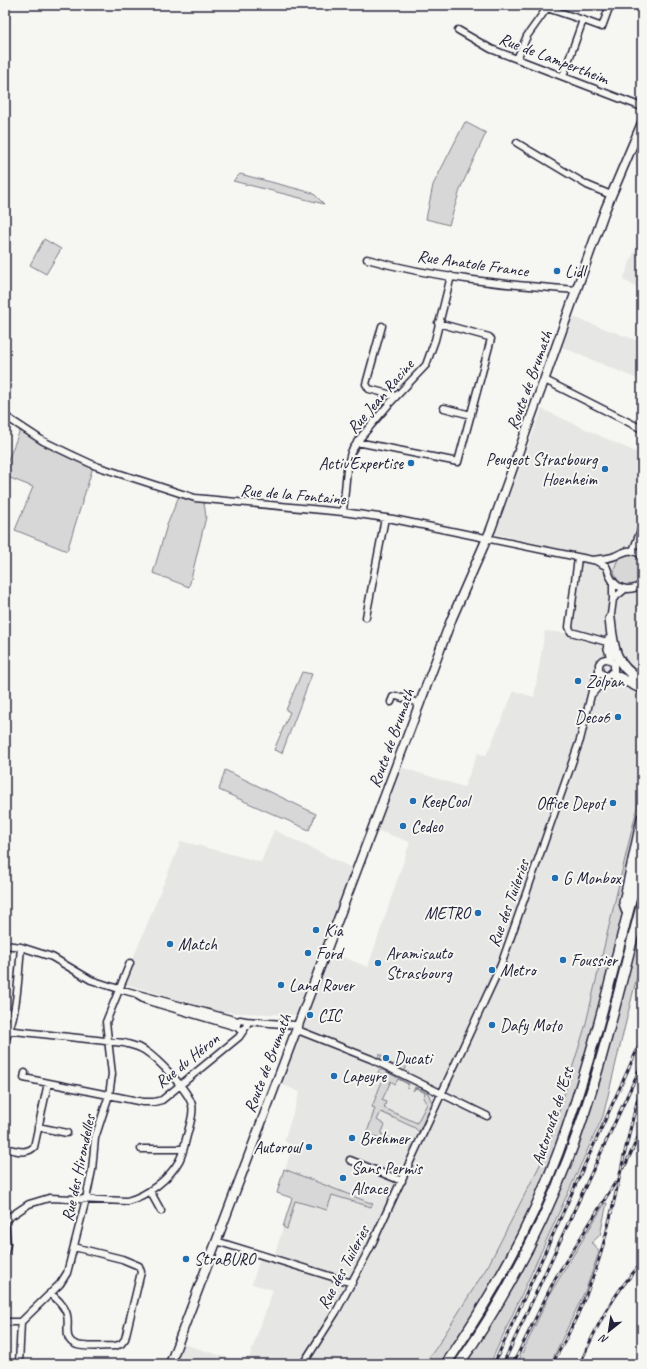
<svg xmlns="http://www.w3.org/2000/svg" width="647" height="1369" font-family="Caveat,sans-serif">
	<style>
		.built { fill: #e6e6e4 }
		.green { fill: #d7d7d7; stroke: #7c7c89 }
		.lines { fill: none; stroke-linecap: round; stroke-linejoin: round }
		.minor-casing { stroke: #22223b; stroke-width: 9 }
		.major-casing { stroke: #22223b; stroke-width: 11 }
		.highway-casing { stroke: #22223b; stroke-width: 12 }
		.minor { stroke: #f6f6f2; stroke-width: 6 }
		.major { stroke: #f6f6f2; stroke-width: 8 }
		.highway { stroke: #f6f6f2; stroke-width: 9 }
		.rail-casing { stroke: #22223b; stroke-width: 3 }
		.rail { stroke: #f6f6f2; stroke-width: 1.5; stroke-dasharray: 4.5; stroke-linecap: butt }
		.poi-dot { fill: #1f6fb2; stroke: #f6f6f2; stroke-width: 1.5 }
		.labels { text-anchor: middle; stroke-width: 4; stroke-linejoin: round; paint-order: stroke }
		.street-label { font-size: 17px; fill: #22223b; stroke: #f6f6f2 }
		.poi-label { font-size: 17px; fill: #22223b; stroke: #f6f6f2; text-anchor: start }
	</style>
	<rect width="100%" height="100%" fill="#f6f6f2"/>
	<filter id="ink" filterUnits="userSpaceOnUse"><feTurbulence type="fractalNoise" baseFrequency=".025" numOctaves="2"/><feDisplacementMap in="SourceGraphic" scale="8" xChannelSelector="R" yChannelSelector="G"/><feConvolveMatrix kernelMatrix="1 2 1 2 8 2 1 2 1" color-interpolation-filters="sRGB"/></filter>
	<g filter="url(#ink)">
		<path class="built" d="M642,232V290L623,280Z
			M573,317L636,340L642,326V381L562,347Z
			M542,409L642,455V787L585,1027L546,1153L489,1264L436,1348L424,1364H247L273,1290L252,1284L260,1258L273,1260L292,1198L277,1193L293,1146L284,1141L300,1092L278,1083L298,1015L217,1012L123,983L181,841L261,862L274,830L352,868L323,949L368,967L410,842L376,830L400,767L464,787L478,753L486,756L514,691L534,697L545,631L565,633L578,553L495,534Z
			M184,1344L246,1364H175Z"/>
		<path class="green" d="M465,122L486,133L461,187L449,225L426,219L433,185Z
			M240,174L313,193L324,204L233,181Z
			M44,239L61,249L46,274L30,265Z
			M20,430L42,443L93,467L67,551L15,530L33,487L5,476V468Z
			M179,496L204,503L206,517L189,587L153,573L167,525Z
			M628,554H633L642,559V580L632,586C621,585 615,580 614,569L618,559Z
			M302,672L312,674L282,753L274,750L290,712L286,710Z
			M225,770L316,814L309,830L219,790Z
			M642,787V956L603,1116L490,1364H424L436,1348L489,1264L546,1153L585,1027Z
			M379,1055H382L380,1059L385,1061L387,1058H389L388,1062L394,1065L396,1062H398L396,1066L400,1067L402,1063H408L404,1072L377,1058Z
			M379,1070H383L409,1084L407,1088L408,1084L398,1079L395,1084L391,1081L382,1100L386,1102L384,1108L417,1123L427,1104L423,1098L425,1093L416,1088L413,1091L415,1087L428,1093L432,1103L419,1132L415,1128L381,1112L377,1120L385,1125L381,1134L403,1143L401,1146L367,1133L375,1108L372,1107L384,1076L378,1073Z
			M284,1169L373,1204L371,1207L332,1195L327,1210L295,1201L287,1229L283,1227L292,1198L277,1193Z
			M605,1203H607L600,1235L591,1243L595,1245L599,1252L586,1289L553,1358L549,1364H517L551,1292Z"/>
		<g class="lines">
			<defs>
				<path id="minor" d="M458,30L491,49L642,107
					M517,59L527,36L547,8L583,20
					M563,76L583,20L602,27L610,5
					M517,143L587,185L611,195
					M367,259C434,278 507,285 577,290
					M382,326L366,384L369,389L396,396
					M545,380L642,429
					M444,408L471,415
					M5,416L43,441L72,455L96,466L195,498L343,512L393,519L592,560C599,559 608,559 615,556C625,551 633,547 642,556
					M357,442L458,462L491,339L489,337L438,323
					M343,512L347,469L351,452L361,437L389,404L426,365L435,340L451,276
					M633,551L642,527
					M578,558L569,627L571,632L607,642
					M594,560L606,566C609,571 609,577 613,581C620,591 633,591 642,584
					M613,599L625,589
					M366,617L385,518
					M610,622L613,599V581
					M608,639L607,647L611,660
					M593,693L607,676
					M391,702L393,697L396,696L419,703
					M5,945L21,947L52,957L91,980L119,989L238,1021
					M138,996L145,1000L237,1027
					M246,1021L294,1025L300,1031L371,1059L487,1116
					M5,1030L124,1043C131,1045 138,1046 144,1050C157,1058 188,1090 192,1105C194,1114 190,1123 188,1132C185,1141 184,1152 179,1161C169,1179 147,1196 127,1201L49,1198L29,1204L5,1220
					M5,1041C18,1012 18,978 21,947
					M25,1073L24,1078L143,1102H154L162,1100L239,1037L247,1025L246,1021L240,1020L237,1023V1027L240,1030H244
					M38,1127L67,1133
					M5,1148C15,1150 26,1155 34,1147L48,1083
					M141,1149H183
					M350,1160L402,1181
					M150,1191L161,1211
					M5,1222L7,1244L5,1253
					M216,1241L352,1283
					M50,1293C57,1299 65,1306 67,1315C70,1326 62,1340 77,1345C89,1348 104,1346 115,1346L121,1344L125,1339L141,1272L139,1266L122,1259L74,1247
					M5,1322H21
					M19,1364L21,1322L60,1284L67,1273L86,1199L92,1170L95,1138L109,1095L112,1074L106,1022L130,963
					M303,1364L336,1312L371,1246L501,965L580,740L593,687L599,671V664C603,657 610,658 614,664V672L610,675L604,676L599,671"/>
				<path id="major" d="M170,1364L452,618L491,529L605,210L642,123"/>
				<path id="highway" d="M610,619C613,647 614,664 640,680
					M612,674L642,689
					M626,910L624,902L642,818
					M446,1364C491,1298 530,1228 558,1153C593,1058 616,956 642,859
					M459,1364C504,1300 540,1231 568,1159C600,1076 619,988 642,903"/>
			</defs>
			<use href="#minor" class="minor-casing"/>
			<use href="#major" class="major-casing"/>
			<use href="#highway" class="highway-casing"/>
			<use href="#minor" class="minor"/>
			<use href="#major" class="major"/>
			<use href="#highway" class="highway"/>
			<defs>
				<path id="rail" d="M624,1168L642,1129
					M494,1364L642,1039
					M503,1364L642,1064
					M513,1364L556,1277L615,1183
					M552,1364C572,1330 588,1294 600,1256C617,1199 625,1141 642,1084
					M580,1364C596,1327 614,1292 642,1263"/>
			</defs>
			<use href="#rail" class="rail-casing"/>
			<use href="#rail" class="rail"/>
		</g>
	</g>
	<g class="poi-dot">
		<circle cx="557" cy="271" r="4"/>
		<circle cx="411" cy="463" r="4"/>
		<circle cx="605" cy="469" r="4"/>
		<circle cx="578" cy="681" r="4"/>
		<circle cx="618" cy="717" r="4"/>
		<circle cx="413" cy="801" r="4"/>
		<circle cx="613" cy="803" r="4"/>
		<circle cx="403" cy="826" r="4"/>
		<circle cx="555" cy="878" r="4"/>
		<circle cx="478" cy="913" r="4"/>
		<circle cx="316" cy="930" r="4"/>
		<circle cx="170" cy="944" r="4"/>
		<circle cx="308" cy="953" r="4"/>
		<circle cx="563" cy="960" r="4"/>
		<circle cx="378" cy="963" r="4"/>
		<circle cx="492" cy="970" r="4"/>
		<circle cx="281" cy="985" r="4"/>
		<circle cx="310" cy="1015" r="4"/>
		<circle cx="492" cy="1025" r="4"/>
		<circle cx="386" cy="1058" r="4"/>
		<circle cx="334" cy="1076" r="4"/>
		<circle cx="352" cy="1138" r="4"/>
		<circle cx="309" cy="1147" r="4"/>
		<circle cx="343" cy="1178" r="4"/>
		<circle cx="186" cy="1259" r="4"/>
	</g>
	<g class="labels">
		<g class="street-label">
			<text transform="translate(554 58) rotate(21)" y="6">Rue de Lampertheim</text>
			<text transform="translate(473 263) rotate(8)" y="6">Rue Anatole France</text>
			<text transform="translate(529 380) rotate(-70)" y="6">Route de Brumath</text>
			<text transform="translate(380 396) rotate(-49)" y="6">Rue Jean Racine</text>
			<text transform="translate(293 494) rotate(5)" y="6">Rue de la Fontaine</text>
			<text transform="translate(391 738) rotate(-70)" y="6">Route de Brumath</text>
			<text transform="translate(508 903) rotate(-70)" y="6">Rue des Tuileries</text>
			<text transform="translate(187 1060) rotate(-39)" y="6">Rue du Héron</text>
			<text transform="translate(267 1063) rotate(-69)" y="6">Route de Brumath</text>
			<text transform="translate(552 1116) rotate(-72)" y="6">Autoroute de l’Est</text>
			<text transform="translate(78 1168) rotate(-78)" y="6">Rue des Hirondelles</text>
			<text transform="translate(343 1267) rotate(-62)" y="6">Rue des Tuileries</text>
		</g>
		<g class="poi-label">
			<text x="565" y="277">Lidl</text>
			<text x="597" y="465" text-anchor="end">Peugeot Strasbourg<tspan x="597" dy="20">Hoenheim</tspan></text>
			<text x="403" y="469" text-anchor="end">Activ'Expertise</text>
			<text x="586" y="687">Zolpan</text>
			<text x="610" y="723" text-anchor="end">Deco6</text>
			<text x="421" y="807">KeepCool</text>
			<text x="605" y="809" text-anchor="end">Office Depot</text>
			<text x="411" y="832">Cedeo</text>
			<text x="563" y="884">G Monbox</text>
			<text x="470" y="919" text-anchor="end">METRO</text>
			<text x="324" y="936">Kia</text>
			<text x="178" y="950">Match</text>
			<text x="316" y="959">Ford</text>
			<text x="386" y="959">Aramisauto<tspan x="386" dy="20">Strasbourg</tspan></text>
			<text x="571" y="966">Foussier</text>
			<text x="500" y="976">Metro</text>
			<text x="289" y="991">Land Rover</text>
			<text x="318" y="1021">CIC</text>
			<text x="500" y="1031">Dafy Moto</text>
			<text x="394" y="1064">Ducati</text>
			<text x="342" y="1082">Lapeyre</text>
			<text x="360" y="1144">Brehmer</text>
			<text x="301" y="1153" text-anchor="end">Autoroul</text>
			<text x="351" y="1174">Sans Permis<tspan x="351" dy="20">Alsace</tspan></text>
			<text x="194" y="1265">StraBURO</text>
		</g>
	</g>
	<rect width="647" height="1369" fill="none" stroke="#f6f6f2" stroke-width="20"/>
	<rect x="10" y="10" width="627" height="1349" fill="none" stroke="#22223b" stroke-width="1.5" filter="url(#ink)"/>
	<g transform="translate(609 1331) rotate(210)" stroke="#f6f6f2" stroke-width="3" paint-order="stroke">
	<path d="M0-3L7 15L0 10L-7 15Z" fill="#22223b"/>
	<text y="-6" font-size="11" font-weight="bold" text-anchor="middle" fill="#22223b">N</text>
	</g>
</svg>
